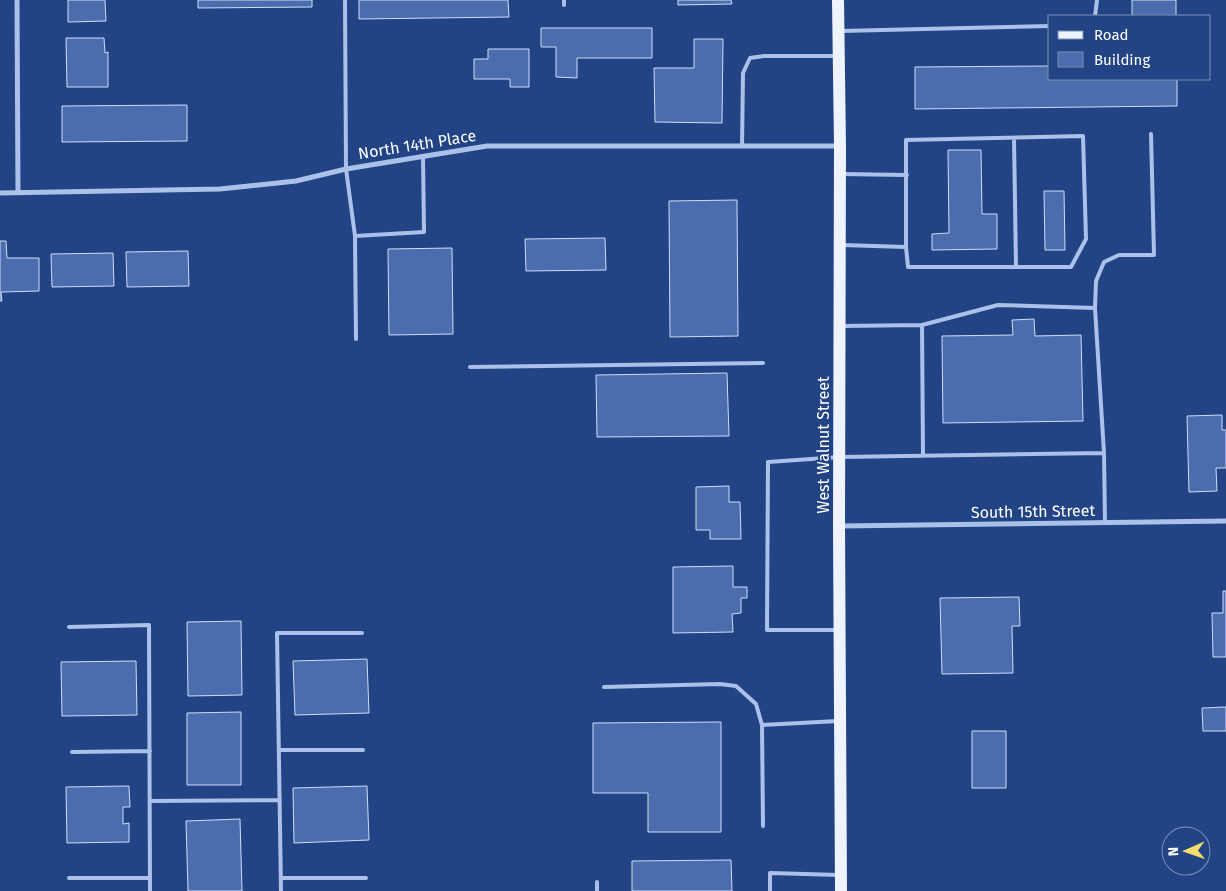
<svg xmlns="http://www.w3.org/2000/svg" width="1226" height="891" font-family="'Fira Sans',sans-serif">
	<style>
		.building { fill: #4b6dad; stroke: #cfddf7 }
		.lines { fill: none; stroke-linecap: round; stroke-linejoin: round }
		.lane { stroke: #abc1e9; stroke-width: 4 }
		.street { stroke: #abc1e9; stroke-width: 5 }
		.primary { stroke: #eef3fe; stroke-width: 12 }
		.labels { text-anchor: middle; stroke-width: 4; stroke-linejoin: round; paint-order: stroke }
		.street-label { font-size: 16px; fill: #fff; stroke: #224485 }
	</style>
	<rect width="100%" height="100%" fill="#224485"/>
	<path class="building" d="M68,0H105L106,21L68,22Z
		M198,0H312V7L198,8Z
		M359,0H508L509,17L359,19Z
		M678,0H731L732,4L678,5Z
		M1132,0H1176V16H1132Z
		M541,28H652V58H577V78L556,77V47H541Z
		M66,38H104L105,53L108,52V87H67Z
		M694,39H723L722,123L655,122L654,68H694Z
		M488,49H529V87H510V79H474V59H488Z
		M1050,66V79H1177V106L915,109V67Z
		M187,105V141L62,142V106Z
		M948,150H981L982,214H997V249L932,250V234L949,233Z
		M1044,191H1064L1065,250H1045Z
		M737,200L738,336L670,337L669,201Z
		M605,238L606,270L526,271L525,239Z
		M0,241H6L7,258H39V291L1,292L2,301H0Z
		M452,248L453,334L389,335L388,249Z
		M188,251L189,286L127,287L126,252Z
		M113,253L114,286L52,287L51,254Z
		M1034,319L1035,336L1081,335L1083,421L943,423L942,336L1013,335L1012,320Z
		M727,373L729,436L597,437L596,375Z
		M1222,415V430H1226V468H1216L1217,491L1189,492L1187,416Z
		M729,486V502H740L741,539H710V530H696V487Z
		M733,566V587H747V598H741V613L732,614L733,632L673,633V567Z
		M1223,591H1226V657H1213L1212,613H1223Z
		M1019,597L1020,626H1012L1013,673L942,674L940,598Z
		M241,621L242,695L188,696L187,622Z
		M367,659L369,713L295,715L293,661Z
		M136,661L137,715L62,716L61,662Z
		M1226,707V731H1203L1202,708Z
		M241,712V785H187V713Z
		M721,722V832H648V793H593V723Z
		M972,731H1006V788H972Z
		M129,786L130,807H123V824L129,823V842L67,843L66,787Z
		M367,786L369,840L294,843L293,788Z
		M240,819L242,891H188L186,821Z
		M731,860L732,891H632V861Z"/>
	<g class="lines">
		<path class="lane" d="M345,0L346,169L355,236L424,232L423,156
			M564,0V5
			M1095,16L1097,0
			M841,31L1050,26
			M1014,138L1016,267
			M742,146L743,73L750,58L764,56H836
			M841,174L907,175
			M355,236L356,339
			M842,245L906,247L908,267H1071L1086,239L1083,136L906,140V247
			M1095,308L1096,281L1104,262L1119,255H1154L1151,134
			M843,326L922,325L923,456
			M470,367L763,363
			M1104,453L1105,523
			M69,627L149,625L150,891
			M837,630H767L768,462L840,457L1104,453L1095,308L998,305L922,325
			M604,687L720,684L736,686L756,704L762,725
			M279,750H363
			M72,752L150,751
			M150,801L280,800
			M763,826L762,725L838,721
			M69,878H150
			M281,878H366
			M597,882V891
			M281,891L277,633H362
			M770,891V873L839,875"/>
		<path class="street" d="M17,0L18,192
			M0,193L220,189L296,181L346,169L487,146H839
			M840,526L1226,521"/>
		<path class="primary" d="M838,0L840,146L839,526L841,891"/>
	</g>
	<g class="labels">
		<g class="street-label">
			<text transform="translate(417 144) rotate(-9)" y="6">North 14th Place</text>
			<text transform="translate(823 445) rotate(-90)" y="6">West Walnut Street</text>
			<text transform="translate(1033 511) rotate(-1)" y="6">South 15th Street</text>
		</g>
	</g>
	<rect x="1048" y="15" width="162" height="65" fill="#224485" stroke="#7a8fb6"/>
	<rect x="1058" y="31" width="25" height="8" fill="#eef3fe" stroke="#7a8fb6"/>
	<text x="1094" y="40" font-size="15" fill="#ffffff">Road</text>
	<rect x="1058" y="52" width="25" height="15" fill="#4b6dad" stroke="#7a8fb6"/>
	<text x="1094" y="65" font-size="15" fill="#ffffff">Building</text>
	<g transform="translate(1186 851) rotate(268)"><circle r="24" fill="#224485" stroke="#7a8fb6"/>
	<path d="M0-4L9 19L0 12L-9 19Z" fill="#f4db6e"/>
	<text y="-8" font-size="14" font-weight="bold" text-anchor="middle" fill="#ffffff">N</text>
	</g>
</svg>
